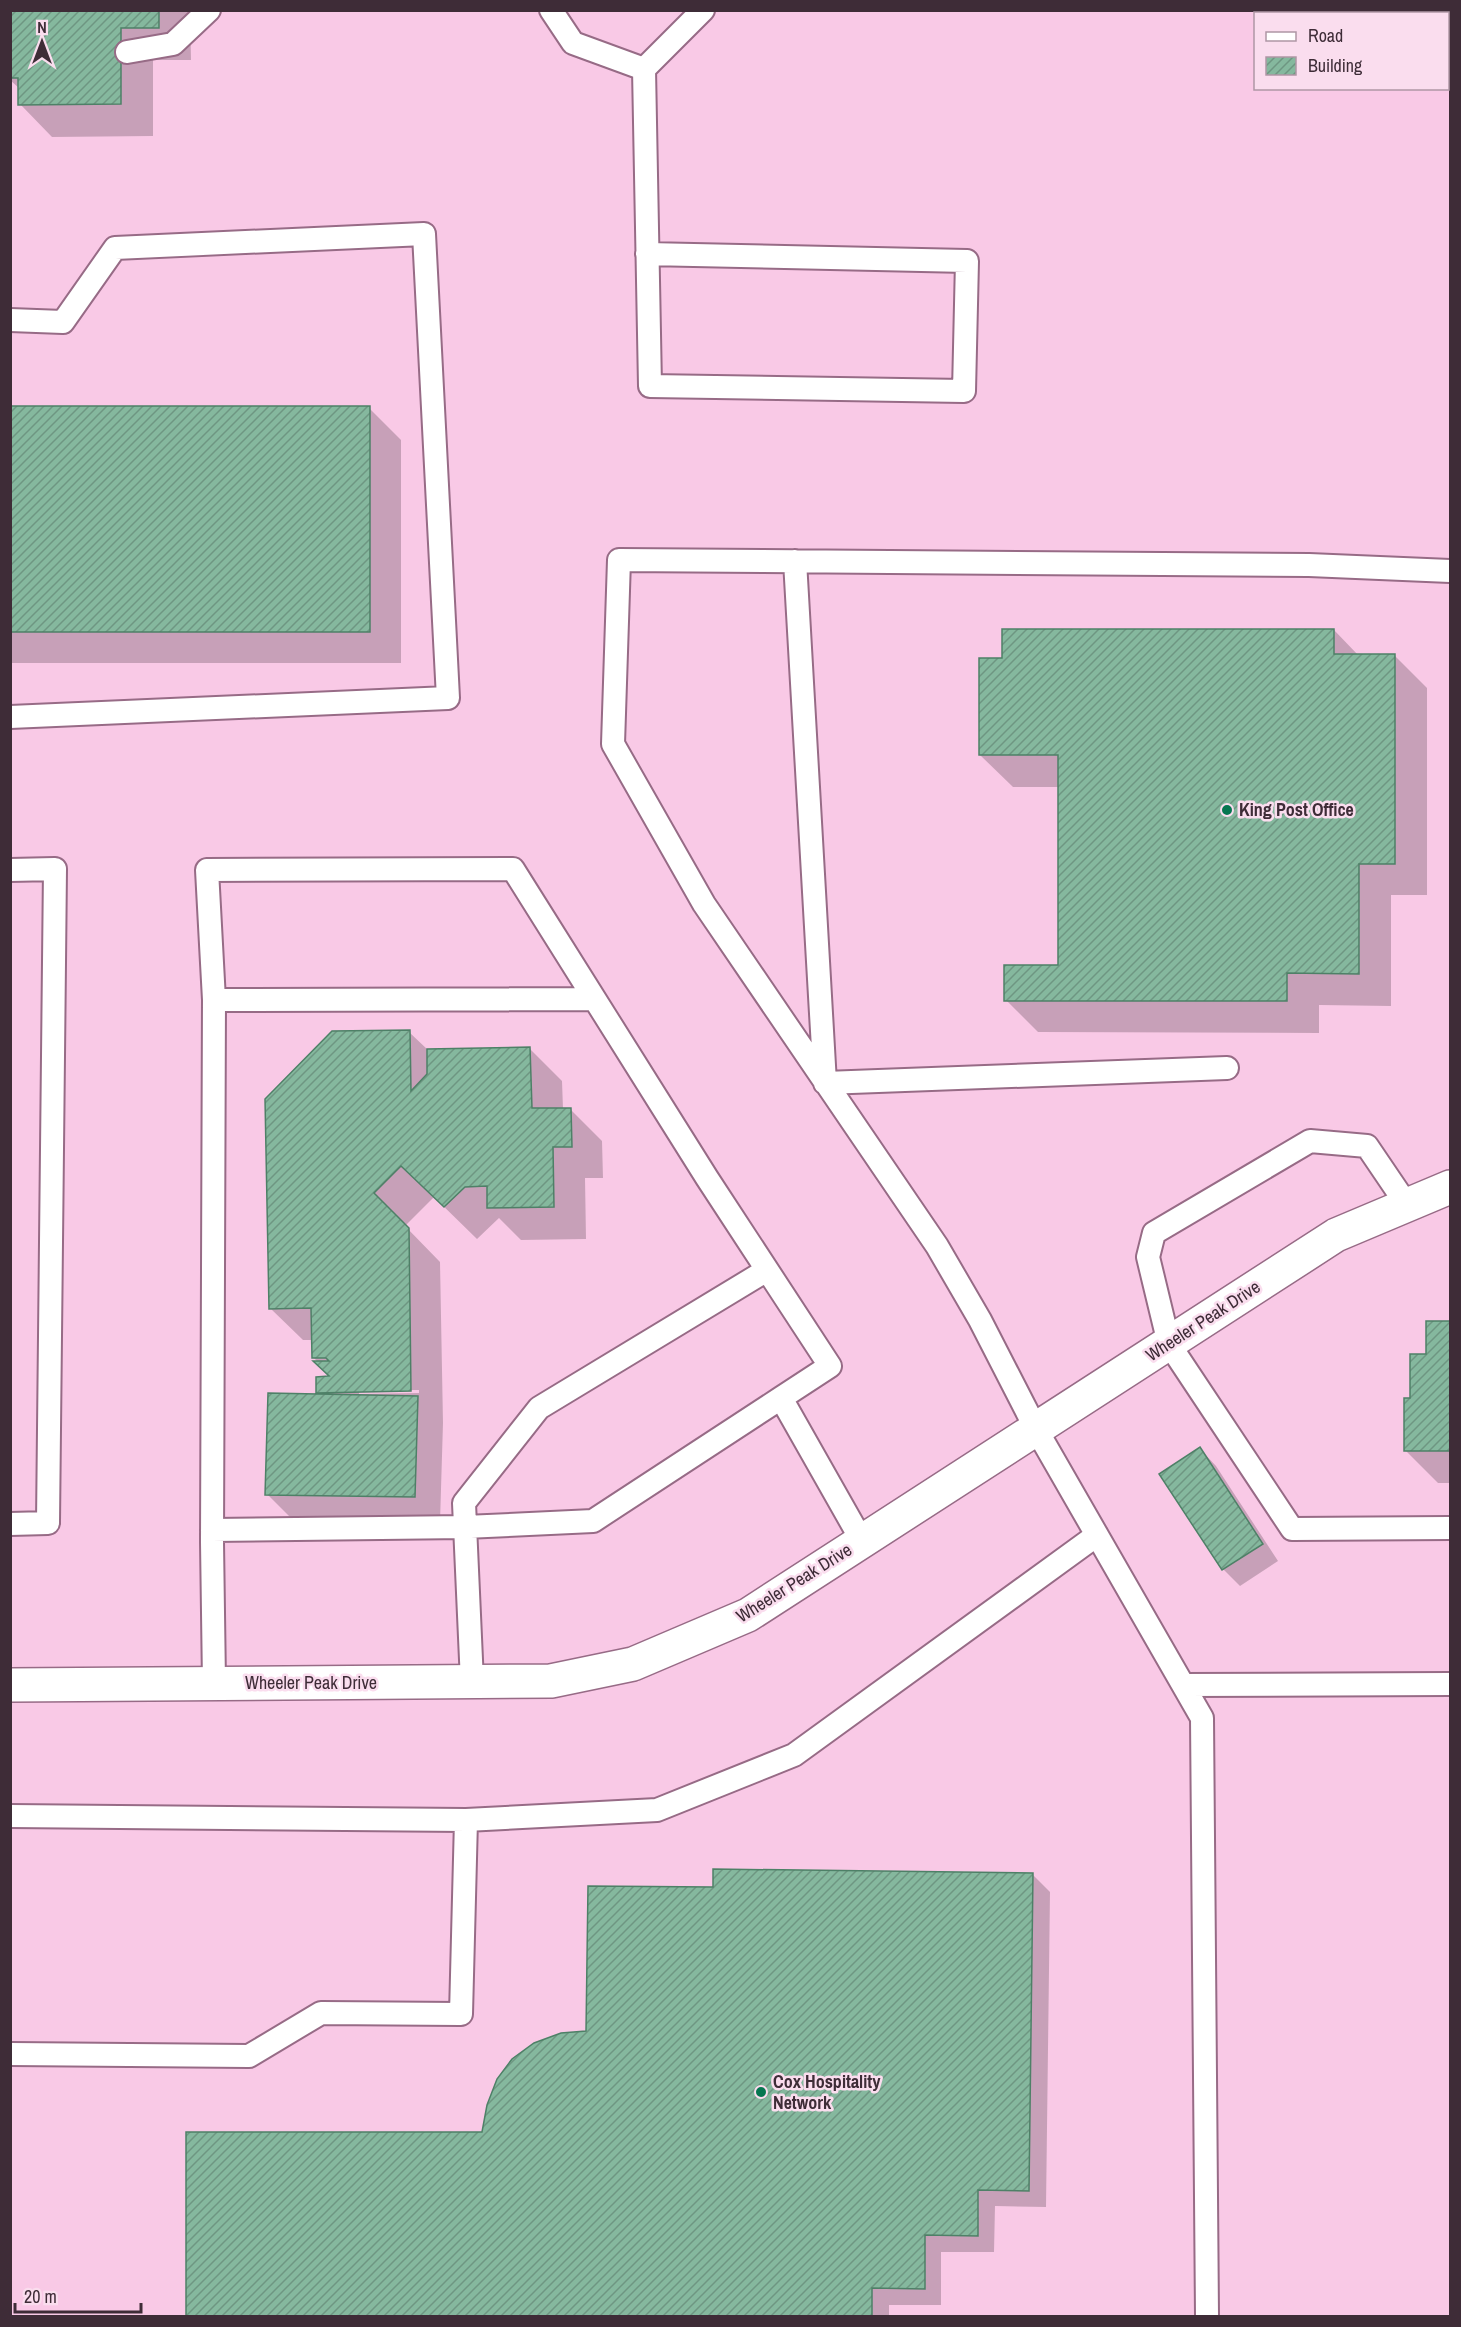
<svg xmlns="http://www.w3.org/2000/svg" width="1461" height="2327" font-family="'Archivo Narrow',sans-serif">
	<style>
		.shadow { fill: #0003; fill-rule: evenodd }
		.building { fill: url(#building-hatch); stroke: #4e8067; stroke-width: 1.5 }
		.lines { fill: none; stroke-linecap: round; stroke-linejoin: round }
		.lane-casing { stroke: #976b86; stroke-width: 26 }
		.street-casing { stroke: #976b86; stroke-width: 36 }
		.lane { stroke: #fff; stroke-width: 22 }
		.street { stroke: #fff; stroke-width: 33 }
		.poi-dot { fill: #067650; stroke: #faddee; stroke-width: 2 }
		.labels { text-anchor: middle; stroke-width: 5; stroke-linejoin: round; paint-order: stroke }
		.poi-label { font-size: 18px; font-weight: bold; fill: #3e2c37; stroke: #faddee; text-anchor: start }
		.street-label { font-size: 18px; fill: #3e2c37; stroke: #faddee }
	</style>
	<defs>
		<pattern id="building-hatch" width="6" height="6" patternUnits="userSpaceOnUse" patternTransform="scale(1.5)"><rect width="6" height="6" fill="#85b89e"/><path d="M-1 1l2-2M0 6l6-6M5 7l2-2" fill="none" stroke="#6e9682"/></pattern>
	</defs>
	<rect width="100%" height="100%" fill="#f9c9e6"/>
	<path class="shadow" d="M10,10H190L191,60H153V136L52,137L20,104V89L10,80Z
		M10,408H369L401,440V663H10Z
		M1334,630L1359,656H1395L1427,688V895H1391V1006L1319,1005V1033L1038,1032L1006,1000L1059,967L1060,787H1013L980,755L1004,659Z
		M409,1032L428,1050L530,1049L562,1081L563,1109H570L602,1141L603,1178H585L586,1239L521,1240L499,1218L477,1239L434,1197L405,1226L440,1262L443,1423L440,1522L292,1519L267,1494L321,1395L317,1392L332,1377L314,1358L313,1340H303L270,1308ZM359,1390H419V1393L359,1394Z
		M1427,1323H1450V1483H1438L1406,1451L1412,1400L1427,1355Z
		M1200,1449L1216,1466L1278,1561L1240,1586L1223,1569Z
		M1033,1875L1050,1892L1046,2207L995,2206L994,2252H941V2305H889V2316H188V2133H484L588,2032L714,1889Z"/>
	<path class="building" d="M10,10H159V28H121V104L18,105V78H10Z
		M10,406H370V632H10Z
		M1002,629H1334V654H1395V864H1359V974L1287,973V1001H1004V965H1058V755H979V658H1002Z
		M410,1030L411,1091L427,1074V1049L530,1047L532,1108H571L572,1147H553L554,1207L487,1208V1186L465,1187L444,1207L401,1166L374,1193L409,1228L411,1391L316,1393V1377L329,1376L313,1361H329L326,1358H312L311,1308L269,1309L265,1099L332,1031Z
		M1426,1321H1450V1451H1404V1398H1410V1354H1426Z
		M268,1393L418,1396L415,1497L265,1495Z
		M1200,1447L1263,1544L1222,1570L1159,1474Z
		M713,1869L1033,1873L1029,2191L978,2190V2236L925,2235V2289L872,2288V2316H186V2132H482L487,2105L497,2079L512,2059L534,2043L561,2033L586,2031L588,1886L713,1887Z"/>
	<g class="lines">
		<defs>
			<path id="lane" d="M551,10L573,43L644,69
				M1385,10L1416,14
				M1448,17H1450
				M127,52L173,44L209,10
				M647,254L967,261L964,391L650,386L644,69L703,10
				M10,320L63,322L115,248L424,234L448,698L10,717
				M795,561L825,1083L1227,1068
				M10,870L55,869L48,1523L10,1524
				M214,1000L594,999
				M1407,1205L1367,1146L1310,1141L1154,1233L1148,1257L1169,1344L1292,1529L1450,1528
				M212,1530L465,1527L593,1521L781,1398
				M472,1682L464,1503L539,1408L767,1270
				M214,1683L212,1542L214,1000L207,870L513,869L707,1178L830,1366L781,1398L862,1541
				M1183,1685L1450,1684
				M10,1816L466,1820
				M10,2054L249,2056L321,2013L461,2014L466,1820L657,1810L794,1755L1097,1535
				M1207,2316L1202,1718L1036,1429L980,1320L937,1246L704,904L613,744L619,560L1309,565L1450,571"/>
			<path id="street" d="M10,1685L551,1681L633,1664L748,1615L1336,1235L1450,1187"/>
		</defs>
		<use href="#lane" class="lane-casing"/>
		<use href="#street" class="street-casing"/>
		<use href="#lane" class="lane"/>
		<use href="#street" class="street"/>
	</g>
	<g class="poi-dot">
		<circle cx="1227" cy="810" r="6"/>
		<circle cx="761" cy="2092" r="6"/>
	</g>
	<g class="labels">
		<g class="poi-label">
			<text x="1239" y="816">King Post Office</text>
			<text x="773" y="2088">Cox Hospitality<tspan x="773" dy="21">Network</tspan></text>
		</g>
		<g class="street-label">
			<text transform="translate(1203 1321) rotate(-33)" y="6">Wheeler Peak Drive</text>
			<text transform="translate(794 1583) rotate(-32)" y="6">Wheeler Peak Drive</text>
			<text x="311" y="1689">Wheeler Peak Drive</text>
		</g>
	</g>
	<rect width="1461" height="2327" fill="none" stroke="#3e2c37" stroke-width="24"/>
	<rect x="1254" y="12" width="195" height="78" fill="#faddee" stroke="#af96a5" stroke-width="1.5"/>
	<rect x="1266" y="32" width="30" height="9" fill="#ffffff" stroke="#af96a5" stroke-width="1.5"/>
	<text x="1308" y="42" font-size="18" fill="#3e2c37">Road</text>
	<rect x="1266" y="57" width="30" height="18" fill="url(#building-hatch)" stroke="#af96a5" stroke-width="1.5"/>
	<text x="1308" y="72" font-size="18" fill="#3e2c37">Building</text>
	<g transform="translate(42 42)" stroke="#faddee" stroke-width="4.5" paint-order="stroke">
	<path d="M0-4.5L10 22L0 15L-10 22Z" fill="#3e2c37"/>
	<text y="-9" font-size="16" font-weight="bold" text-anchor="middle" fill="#3e2c37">N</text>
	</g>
	<path d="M15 2303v9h126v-9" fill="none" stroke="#3e2c37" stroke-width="3"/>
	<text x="24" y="2303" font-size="18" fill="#3e2c37" stroke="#faddee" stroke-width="4.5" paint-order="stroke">20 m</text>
</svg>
